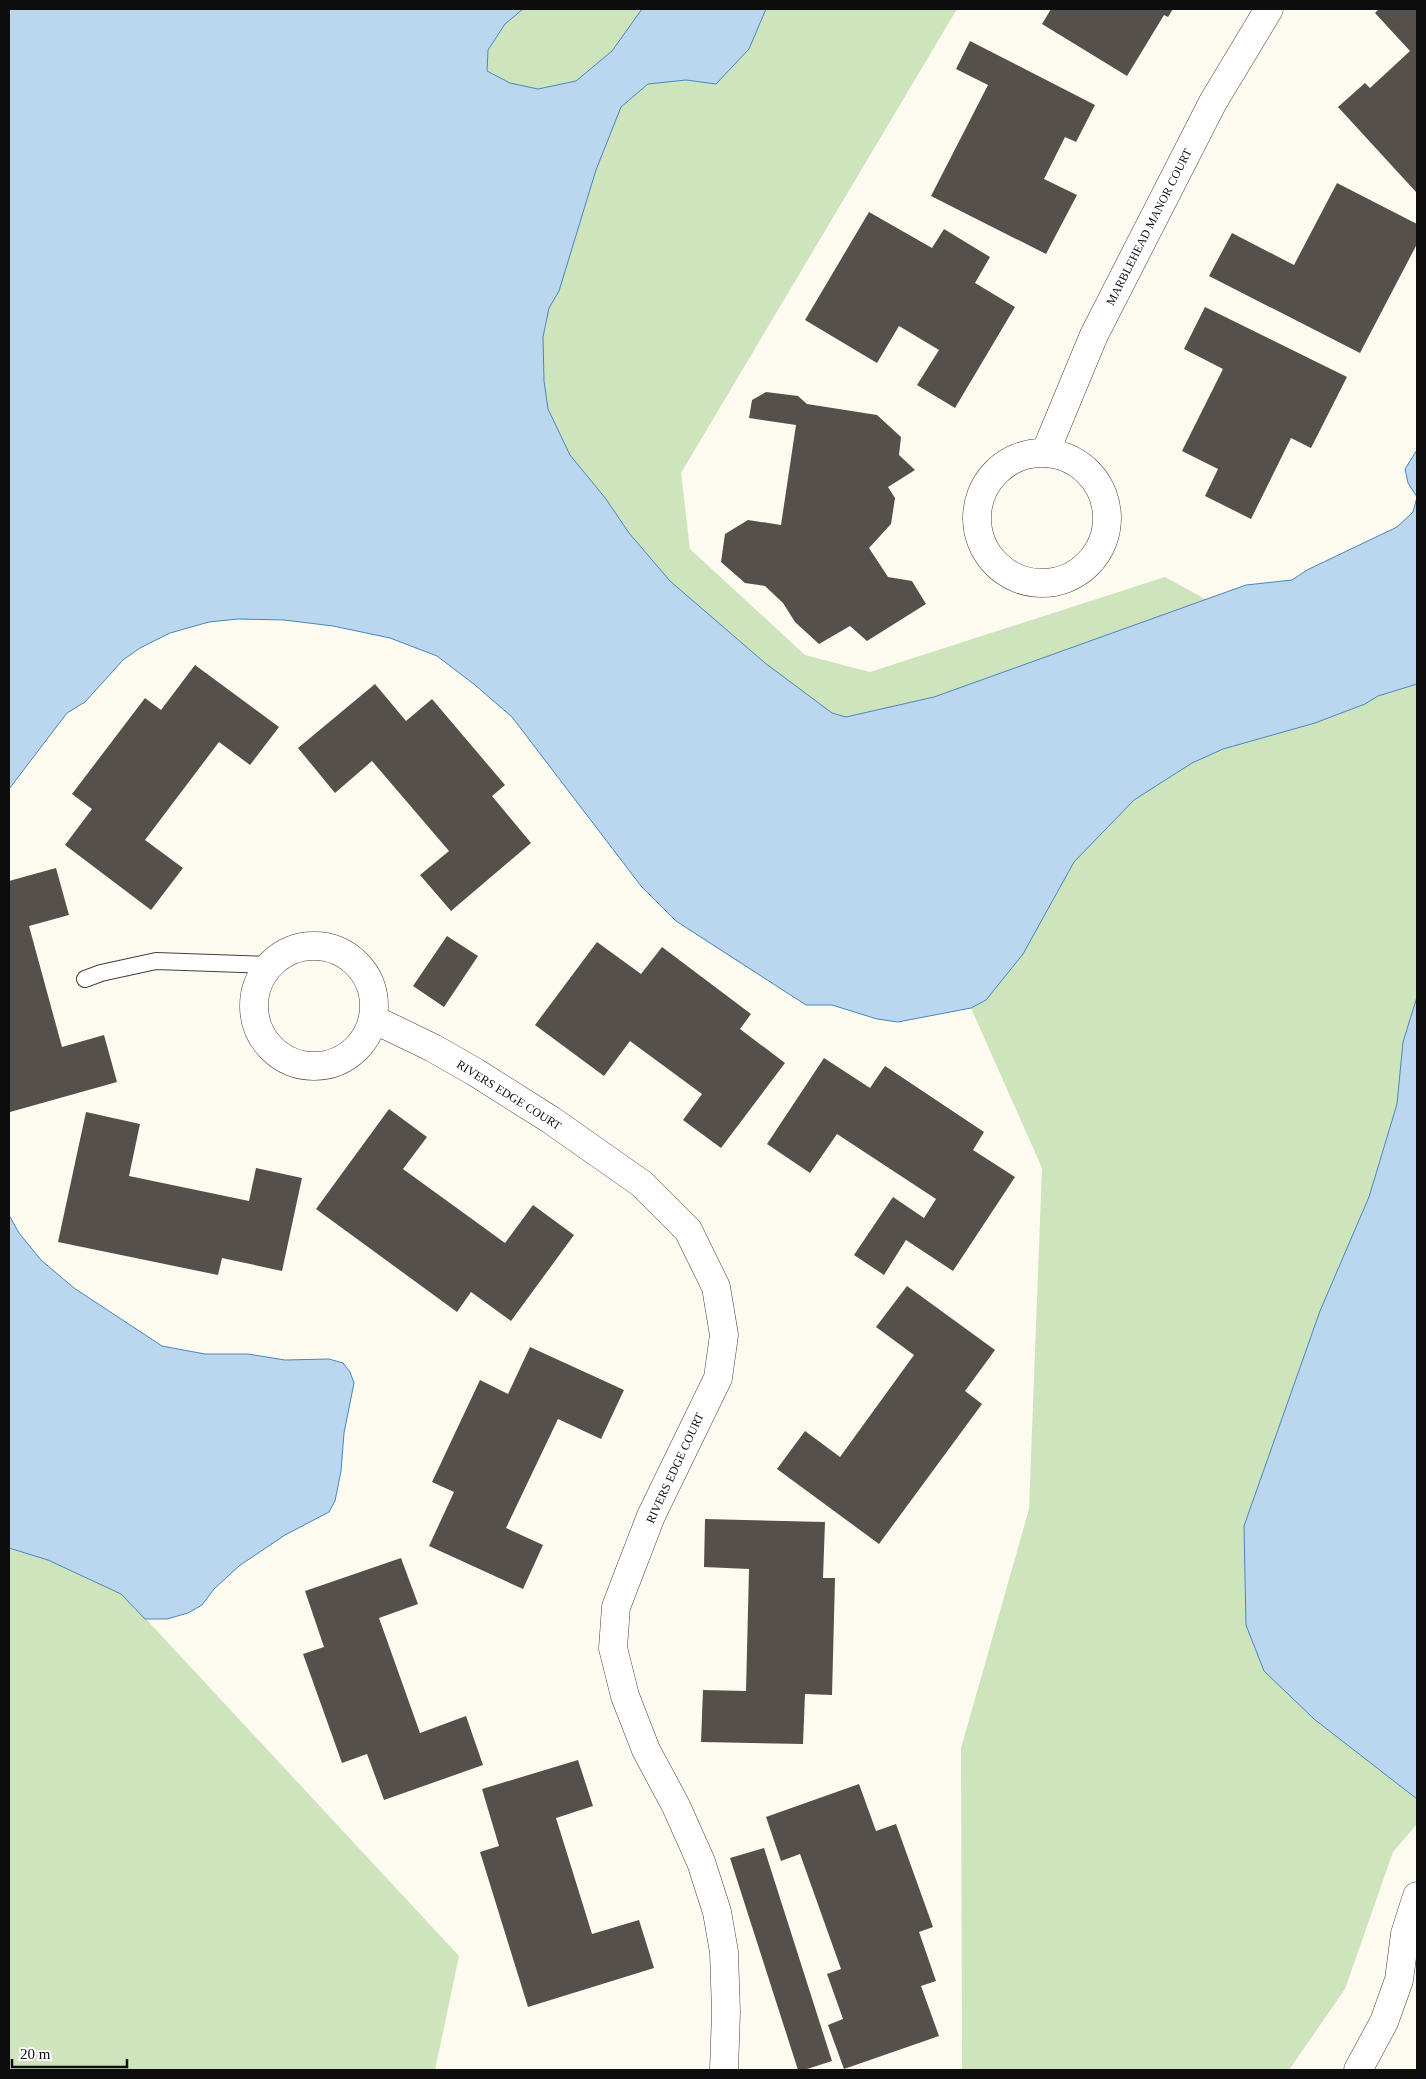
<svg xmlns="http://www.w3.org/2000/svg" width="1426" height="2079" font-family="'Times New Roman',serif">
	<style>
		.green { fill: #cee4bd }
		.water { fill: #bad7ef; stroke: #4a87bd }
		.building { fill: #55504b }
		.lines { fill: none; stroke-linecap: round; stroke-linejoin: round }
		.lane-casing { stroke: #404040; stroke-width: 18 }
		.street-casing { stroke: #404040; stroke-width: 29 }
		.lane { stroke: #fff; stroke-width: 16 }
		.street { stroke: #fff; stroke-width: 28 }
		.labels { text-anchor: middle; stroke-width: 5; stroke-linejoin: round; paint-order: stroke }
		.street-label { font-size: 12px; fill: #0d0d0d; stroke: #fff }
	</style>
	<rect width="100%" height="100%" fill="#fdfbf0"/>
	<path class="green" d="M9,9H957L681,473L690,549L805,655L870,672L1165,577L1205,599L1246,585L1292,580L1307,570L1397,527L1413,512L1417,497L1408,483L1405,469L1417,450V1824L1393,1852L1345,1989L1289,2070H962L961,1748L1029,1509L1042,1168L971,1008L898,1022L877,1019L832,1005H806L727,955L676,921L641,886L512,717L475,685L437,656L390,638L333,626L284,620L238,619L209,622L170,633L140,648L123,660L85,702L67,713L9,789Z
		M9,1215L19,1233L41,1260L74,1288L162,1346L205,1354H248L285,1360L329,1359L343,1363L350,1372L354,1383L344,1433L341,1471L335,1501L329,1512L285,1535L239,1566L214,1589L202,1605L188,1613L167,1619H146L459,1956L435,2070H9Z"/>
	<path class="water" d="M9,9H523L505,24L488,50L487,71L510,83L538,89L576,81L612,51L642,9H766L749,49L716,84L686,80L648,84L621,107L596,170L559,291L549,308L543,337L544,381L548,409L570,455L606,499L629,533L670,581L765,663L832,713L846,717L934,697L1246,585L1292,580L1307,570L1397,527L1413,512L1417,497L1408,483L1405,469L1417,450V684L1378,696L1365,704L1315,723L1223,749L1192,763L1134,800L1074,862L1023,954L986,1000L971,1008L898,1022L877,1019L832,1005H806L676,921L641,886L512,717L475,685L437,656L390,638L333,626L284,620L238,619L209,622L170,633L140,648L123,660L85,702L67,713L9,789Z
		M1417,997V1799L1314,1719L1264,1671L1246,1625L1244,1526L1320,1311L1369,1197L1397,1104L1403,1042Z
		M9,1215L19,1233L41,1260L74,1288L162,1346L205,1354H248L285,1360L329,1359L343,1363L350,1372L354,1383L344,1433L341,1471L335,1501L329,1512L285,1535L239,1566L214,1589L202,1605L188,1613L167,1619H145L121,1594L48,1560L9,1548Z"/>
	<path class="building" d="M1051,9H1173L1168,17L1164,15L1127,76L1042,24Z
		M1379,9H1417V190L1416,192L1338,107L1365,83L1370,88L1410,51L1375,13Z
		M970,41L1095,105L1076,142L1065,137L1044,179L1077,195L1046,254L931,196L988,85L956,69Z
		M1337,183L1417,224V244L1360,353L1209,276L1232,233L1294,265Z
		M869,212L932,248L944,229L990,257L975,283L1015,307L955,408L917,385L939,350L899,326L877,363L805,320Z
		M1205,307L1347,377L1311,448L1291,438L1251,519L1205,496L1218,469L1182,451L1223,369L1184,349Z
		M766,392L798,396L807,404L877,415L901,437L899,455L915,470L888,487L895,498L891,524L869,548L888,577L912,581L926,604L867,641L850,626L819,644L795,622L783,603L765,586L745,583L721,562L725,534L748,520L781,525L796,425L749,418L752,400Z
		M195,665L279,727L250,765L219,742L145,840L183,868L151,910L65,845L92,809L72,794L145,698L161,710Z
		M375,684L406,721L432,699L505,785L492,796L531,843L451,911L420,875L449,851L372,761L335,793L298,748Z
		M56,868L69,915L29,926L62,1047L104,1035L117,1082L10,1112L9,881Z
		M447,936L478,956L444,1007L413,986Z
		M597,942L641,974L662,947L751,1014L740,1029L785,1063L721,1148L683,1120L702,1094L630,1041L604,1076L535,1025Z
		M824,1058L870,1088L885,1066L984,1132L973,1150L1015,1177L953,1271L906,1240L884,1275L854,1255L893,1197L924,1218L936,1199L837,1134L810,1173L767,1144Z
		M389,1109L427,1137L403,1169L505,1243L533,1205L574,1235L511,1321L471,1292L457,1312L316,1209Z
		M86,1112L140,1124L129,1176L249,1201L256,1168L302,1178L282,1271L222,1258L218,1275L58,1242Z
		M907,1286L995,1350L965,1391L982,1404L879,1544L777,1469L805,1431L840,1457L914,1355L876,1327Z
		M530,1347L624,1390L601,1439L558,1419L506,1528L543,1545L523,1589L429,1546L454,1492L432,1482L480,1380L508,1394Z
		M705,1519L825,1522L823,1578H835L832,1695L805,1694L803,1744L701,1742L703,1690L746,1691L749,1569L704,1567Z
		M401,1558L418,1604L379,1618L420,1733L466,1716L483,1765L384,1800L367,1754L342,1763L303,1654L324,1647L305,1591Z
		M578,1760L593,1806L556,1818L592,1934L639,1920L654,1968L528,2007L480,1852L499,1846L482,1789Z
		M859,1784L876,1831L896,1824L933,1927L919,1932L936,1981L921,1986L939,2036L844,2069L828,2025L843,2019L827,1974L841,1969L800,1854L781,1861L766,1817Z
		M764,1848L832,2061L804,2070H798L730,1858Z"/>
	<g class="lines">
		<defs>
			<path id="lane" d="M85,979L101,973L156,961L270,965"/>
			<path id="street" d="M1045,453L1094,335L1213,102L1269,9
				M977 518a65 65 0 1 1 130 0a65 65 0 1 1-130 0Z
				M254 1006a60 60 0 1 1 120 0a60 60 0 1 1-120 0Z
				M373,1019L433,1048L475,1072L551,1120L642,1184L688,1230L716,1287L724,1335L718,1378L651,1516L616,1607L613,1648L625,1696L646,1750L676,1806L701,1862L717,1912L724,1952L726,2012L724,2070
				M1358,2070L1384,2022L1399,1980L1405,1934L1417,1896"/>
		</defs>
		<use href="#lane" class="lane-casing"/>
		<use href="#street" class="street-casing"/>
		<use href="#lane" class="lane"/>
		<use href="#street" class="street"/>
	</g>
	<g class="labels">
		<g class="street-label">
			<text transform="translate(1149 227) rotate(-63)" y="4">MARBLEHEAD MANOR COURT</text>
			<text transform="translate(509 1095) rotate(32)" y="4">RIVERS EDGE COURT</text>
			<text transform="translate(675 1468) rotate(-65)" y="4">RIVERS EDGE COURT</text>
		</g>
	</g>
	<rect width="1426" height="2079" fill="none" stroke="#0d0d0d" stroke-width="20"/>
	<path d="M12 2059v8h115v-8" fill="none" stroke="#0d0d0d" stroke-width="2.5"/>
	<text x="20" y="2059" font-size="15" fill="#0d0d0d" stroke="#ffffff" stroke-width="4" paint-order="stroke">20 m</text>
</svg>
